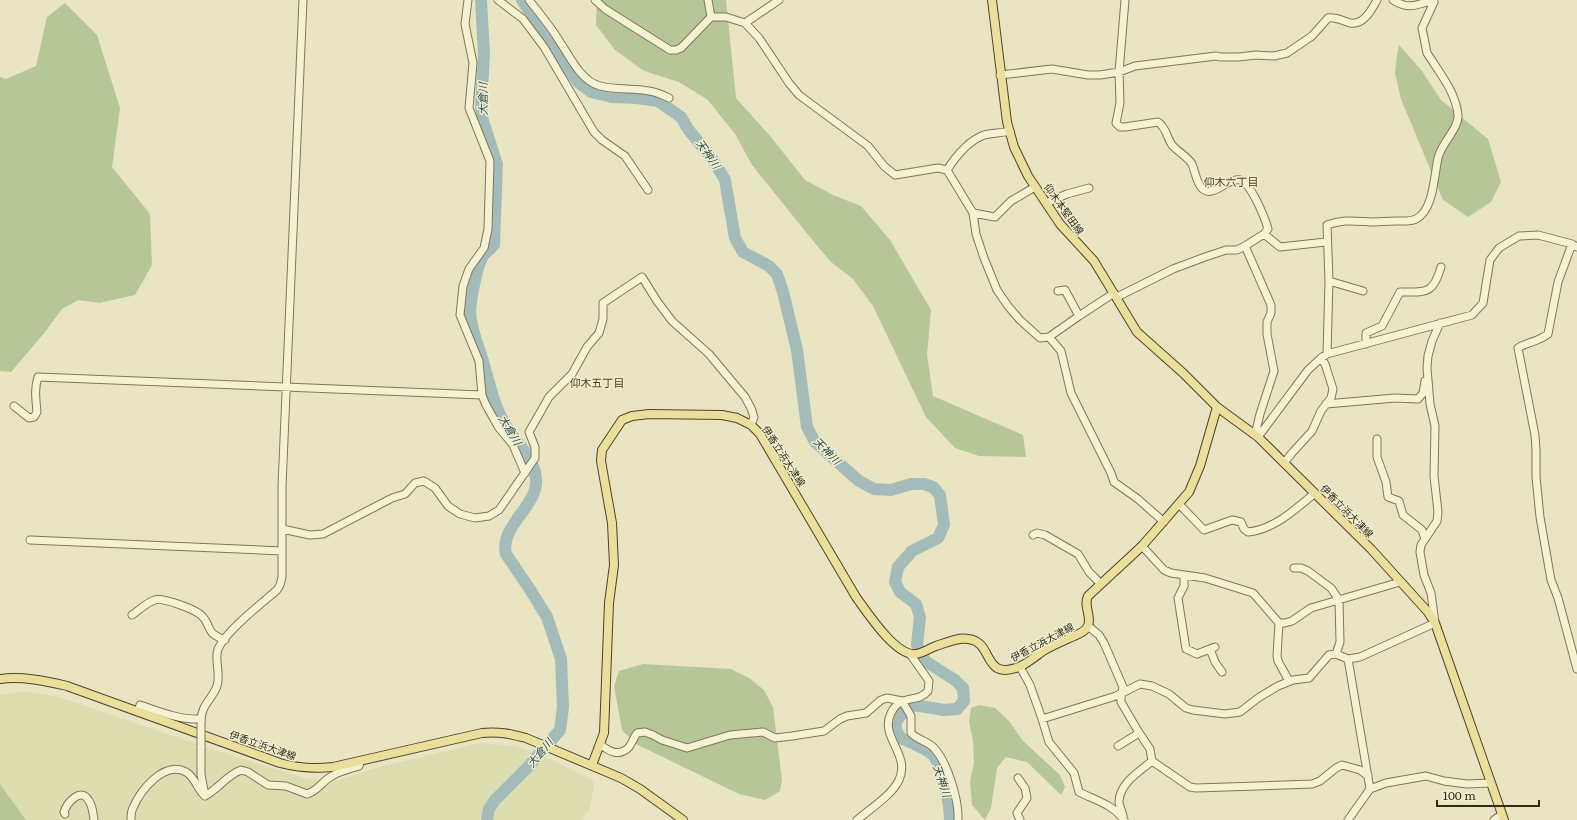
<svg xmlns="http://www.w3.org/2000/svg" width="1577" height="820" font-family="Literata,'Noto Sans JP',serif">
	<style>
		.farmland { fill: #dddeaf }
		.green { fill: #b7c696 }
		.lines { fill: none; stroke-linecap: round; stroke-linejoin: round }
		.river { stroke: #a3bcb9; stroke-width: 12 }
		.minor-casing { stroke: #81765a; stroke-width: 9 }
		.major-casing { stroke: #4f432e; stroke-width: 10 }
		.minor { stroke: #f5f1d3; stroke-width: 7 }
		.major { stroke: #eae09b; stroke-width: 8 }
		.minor-bridge-casing { stroke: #81765a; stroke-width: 9; stroke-linecap: butt }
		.minor-bridge { stroke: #f5f1d3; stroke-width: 7 }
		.labels { text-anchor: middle; stroke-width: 3; stroke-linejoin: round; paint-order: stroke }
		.street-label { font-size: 10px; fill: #322b1d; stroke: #f1eecf }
		.water-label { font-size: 11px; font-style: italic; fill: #2d4c50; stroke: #f1eecf }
		.neighbourhood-label { font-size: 11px; fill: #5a3720; stroke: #f1eecf }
	</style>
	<rect width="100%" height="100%" fill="#e9e4c1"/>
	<path class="farmland" d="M24,691L59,697L173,736L307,779L340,780L375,768L479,743L516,746L555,761L595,782L589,810L581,820H26L0,784V695Z"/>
	<path class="green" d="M597,0H726L736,98L771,137L805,180L833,195L861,206L890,240L931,310L927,355L933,396L1023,435L1026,457L979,456L955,448L926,417L873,306L853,279L831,262L814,242L752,165L735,134L708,100L679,82L644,71L615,50L596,25Z
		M65,3L97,35L120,108L112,167L150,214L152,265L135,295L99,303L78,300L62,309L45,332L11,372L0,371V77L6,79L36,66L47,17Z
		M1399,45L1422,71L1441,100L1488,139L1501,182L1491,202L1468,217L1443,200L1401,99L1395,73L1397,55Z
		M643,664L731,669L749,678L764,690L773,707L782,780L780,791L765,800L739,794L636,744L622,730L614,686L619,671Z
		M979,705L995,708L1009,721L1023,741L1060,775L1065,787L1061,795L1027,762L1006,757L997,768L991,808L985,820L972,805L970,781L974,763L973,740L969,722L971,708Z
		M0,784L26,820H0Z"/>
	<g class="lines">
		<path class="river" d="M481,0L484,54L481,107L483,121L497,164L494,245C491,249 484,253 482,258C476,271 468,307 471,320C473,334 479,348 483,361C489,382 494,407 506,426C516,443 534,457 536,478C539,506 499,526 506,554L531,591L547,617L561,659L563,707L560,730L528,767L495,800L489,809L487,820
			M522,0L561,59L578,82L591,92L612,97L637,98L658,101L681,117L688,129L713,160L725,180L735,238L743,252L769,266L777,274L783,292L797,350L807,427L815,442L859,481L874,489L891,490L911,484H924L933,487L940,495L944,525L938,538L912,551L898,567L895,582L900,592L916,604L920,617L917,645L925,661L955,680L963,688L964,701L957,709L944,710L914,705C901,714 888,722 901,738C911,743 924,747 932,754C942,764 950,805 950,820"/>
		<defs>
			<path id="minor" d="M468,0L465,24L473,63L469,108L490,161L488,229L484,248L469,269L463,286L460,315L479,361L482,395L486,405L499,428L513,445L525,473
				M498,0L523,19L544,47L594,132L602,140L625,156L648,190
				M529,0C540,14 551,27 560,42C570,57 581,81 600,86C616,90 633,88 649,91C656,92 663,95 669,98
				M595,0L605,9L670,50H676L681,48L711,17H726L745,23L759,38L789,83L799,95L868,146L884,166L895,175L938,168L947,170L973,213L976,234L984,258L997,290L1008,306L1020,320L1040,338L1049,337L1079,316L1114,293
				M708,0L711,17
				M745,23L779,0
				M1000,75L1052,69L1088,75H1100L1119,72L1135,66L1216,56L1220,57H1239L1256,55L1274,56L1287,53L1312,36L1328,18C1335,17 1341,20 1347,22C1362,28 1371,11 1377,0
				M947,170C956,156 968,141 984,135C992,133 1002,133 1010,131
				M1046,203L1067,194L1089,188
				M973,213L995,217L1011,201L1035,187
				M1264,234L1280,247L1326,242
				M1572,244L1558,282L1548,334C1538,342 1527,342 1518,348L1535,435L1536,450V477L1540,517L1551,580L1558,598L1577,669
				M1245,246L1271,305V313L1267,322V334L1274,371L1260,414L1255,435
				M1329,281L1363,291
				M1058,291L1065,290L1079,316
				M1117,297L1173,269L1205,257L1226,250H1237L1245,246L1264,234L1268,229C1265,218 1251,183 1240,180C1227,177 1212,201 1201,187C1196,181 1195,171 1192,164C1187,156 1178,152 1172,145C1167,138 1166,127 1158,122L1125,127H1120L1116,123L1120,103L1119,72L1125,0
				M1049,337L1061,351L1071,393L1111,473L1114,482L1138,499L1164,522
				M1366,344V333L1382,326L1400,292C1426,292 1433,295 1441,267
				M1327,354L1329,281L1327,225C1344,219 1354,221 1371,222C1379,222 1387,221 1396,221C1402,221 1410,222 1416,219C1434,210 1434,175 1438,158C1441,143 1459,129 1458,115C1456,92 1439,72 1427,53L1422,28L1434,2C1420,0 1413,13 1393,0
				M1326,404L1395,398L1418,399L1423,393L1425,381
				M14,406L29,418L34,417L37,412C36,400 34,389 38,377L482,395
				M1258,437L1308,370L1321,358L1327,354L1472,315L1483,303L1490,260L1499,248L1519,236L1538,235L1572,244L1577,247
				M1377,439V457L1386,482L1388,497L1399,501L1403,515L1422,530L1425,539
				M1284,463L1292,453L1312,431L1321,411L1331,398L1333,389L1325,364L1321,358
				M1179,504L1204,530L1232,520L1241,522L1244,529L1248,532C1273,530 1296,509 1315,493
				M282,529L310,535L323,534L392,498L405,494L415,483L424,481L435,488L448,506L460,514L475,518L489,516L499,510L535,458V447L529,432L549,397L572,374L587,347L599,333L603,319V303L642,277L657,301L672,321L709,354L745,397L751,408L754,417L751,425
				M1033,535L1037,533L1045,535L1078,554L1089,572L1101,584
				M30,540L282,551
				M1142,546L1164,570L1171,573L1205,578L1253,593L1279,623H1285L1292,621L1311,608L1400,582
				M1294,568H1301L1308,571L1331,588L1339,600L1340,642L1336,654
				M1184,576V586L1178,598L1186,649L1197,654L1215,647
				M132,615C138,611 147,602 155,600C162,597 194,609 201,615C213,626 203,632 225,640
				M1279,623L1277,656L1278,661L1289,681
				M1088,626L1099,635L1104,643L1123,687L1121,697V702L1138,731L1150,749L1152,761L1190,787L1196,788L1312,784L1320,781L1336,768L1342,765L1360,770L1368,776
				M1210,649L1215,662L1222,672
				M1348,659L1370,789
				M1020,667L1030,685L1042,719L1116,696L1140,684L1152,686L1169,694L1186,708L1193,710L1225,714L1240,712L1258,698L1278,686L1293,680L1309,678L1329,655L1336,654L1348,659L1360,657L1435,623L1431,593L1424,575L1420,552L1421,545L1437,521L1438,512L1434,476L1435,426L1430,404L1427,368L1428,356L1432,341L1440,323
				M138,712L140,705C160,712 180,720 201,719
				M1042,719L1049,742L1074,773L1079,792C1095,800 1114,805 1124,820
				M201,722C201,704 212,700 217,686C221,674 214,659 218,649C226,631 261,604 277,590L280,585L282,577V486L303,0
				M600,744C609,752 620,757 629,747C632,743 634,737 637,733L645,732L653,735L662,740L687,748L730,735L763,732L775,738L792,736L824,731L840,719L847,716L866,713L881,700L887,698L902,701L911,716V733C917,740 928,741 934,748C948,763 959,801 958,820
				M201,746V774L205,796
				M1118,746L1139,733
				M1018,778L1025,788L1027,798L1017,813L1020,820
				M205,796C218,789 227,775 241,770L248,772L268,785L286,786L307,794C318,791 322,781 332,776C340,771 350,769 359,766L360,761
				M65,814L64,812C67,803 81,786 89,801C93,807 93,814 94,820
				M1123,816C1122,811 1119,806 1119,801C1120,783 1139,772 1152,761
				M131,820C131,816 131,811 133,808C140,791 164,760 186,772C195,777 197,789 205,796
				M857,820C870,809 892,795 899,780C911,754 879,737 891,713C901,693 917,704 928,691L929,681L910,654
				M1348,820L1370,789L1386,783L1426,776L1444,781L1467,784L1491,783
				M1494,820L1501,815"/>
			<path id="major" d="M992,0L1007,122L1014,147L1028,176L1060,224L1094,261L1137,332L1183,373L1217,407
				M0,679C22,676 46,681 67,686L280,763C299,768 313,769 333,767L482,733C498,731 511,734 526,738L621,778L640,789L683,820
				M592,765L604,733L609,603L614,565L612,523L601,461L602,450L622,420L632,416L649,414L722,415L737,418L751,425L760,434L856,597C867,612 896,657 916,654C923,653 930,648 936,646C945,643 958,637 968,639C987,641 985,660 997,668C1004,672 1014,669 1021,666C1029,662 1036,656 1043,651C1053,645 1063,641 1074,636C1079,634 1086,631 1088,626C1092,616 1083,606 1088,596L1142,546L1189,492L1200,466L1217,407L1258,437L1371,549L1428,612L1435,623L1504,820"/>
		</defs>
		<use href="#minor" class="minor-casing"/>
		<use href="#major" class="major-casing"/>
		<use href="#minor" class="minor"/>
		<use href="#major" class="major"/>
		<defs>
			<path id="minor-bridge" d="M201,722V746"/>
		</defs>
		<use href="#minor-bridge" class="minor-bridge-casing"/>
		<use href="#minor-bridge" class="minor-bridge"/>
	</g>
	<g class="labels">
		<g class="street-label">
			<text transform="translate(1064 209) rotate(54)" y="4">仰木本堅田線</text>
			<text transform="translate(784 456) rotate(57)" y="4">伊香立浜大津線</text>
			<text transform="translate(1347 511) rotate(45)" y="4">伊香立浜大津線</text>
			<text transform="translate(1042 642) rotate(-28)" y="4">伊香立浜大津線</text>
			<text transform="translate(263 745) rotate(19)" y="4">伊香立浜大津線</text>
		</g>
		<g class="water-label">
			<text transform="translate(483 99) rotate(-90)" y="4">大倉川</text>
			<text transform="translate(708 154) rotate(55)" y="4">天神川</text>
			<text transform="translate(510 430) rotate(59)" y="4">大倉川</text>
			<text transform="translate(827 451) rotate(45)" y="4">天神川</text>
			<text transform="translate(540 753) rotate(-50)" y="4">大倉川</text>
			<text transform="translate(942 781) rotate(72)" y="4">天神川</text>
		</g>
		<g class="neighbourhood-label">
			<text x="1231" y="186">仰木六丁目</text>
			<text x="597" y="387">仰木五丁目</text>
		</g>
	</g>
	<path d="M1437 800v6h102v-6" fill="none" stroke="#322b1d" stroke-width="2"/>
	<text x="1443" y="800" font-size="12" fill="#322b1d" stroke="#f1eecf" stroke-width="3" paint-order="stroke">100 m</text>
</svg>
